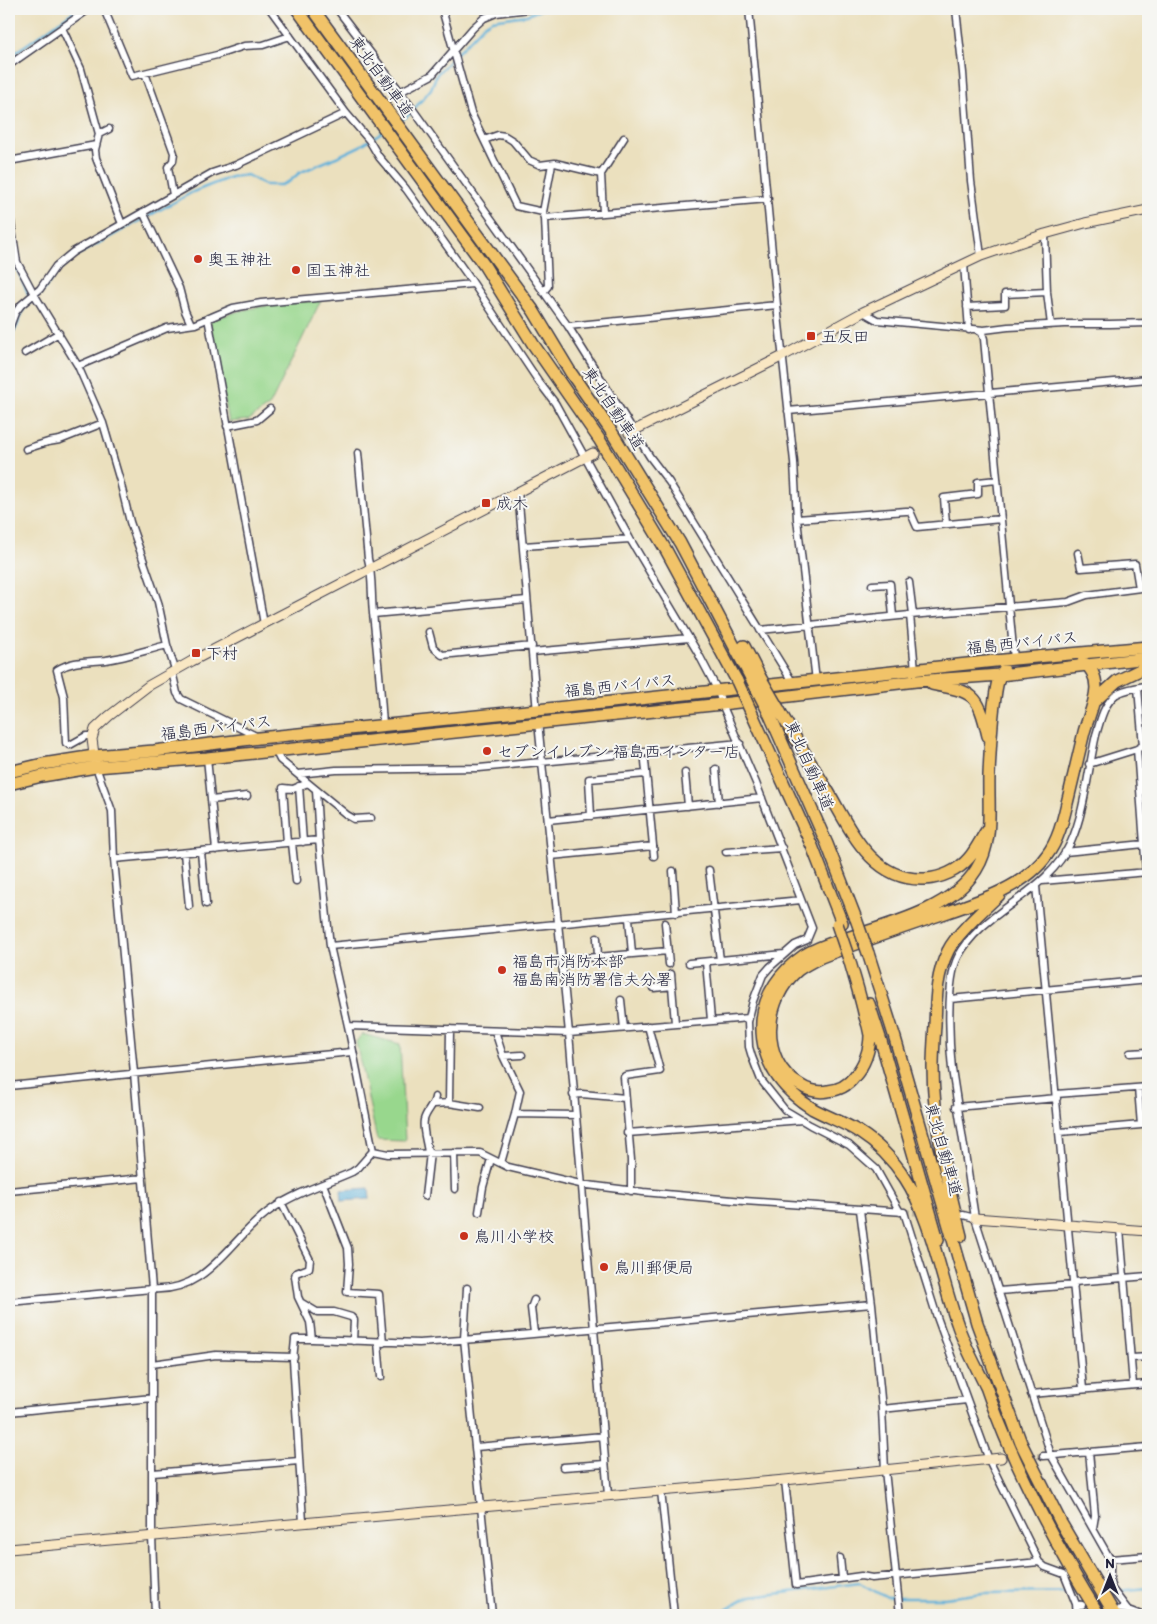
<svg xmlns="http://www.w3.org/2000/svg" width="1157" height="1624" font-family="Itim,'Klee One',sans-serif">
	<style>
		.green { fill: #98d78d; stroke: #5d7c64 }
		.water { fill: #5eb1da; stroke: #406a8a }
		.lines { fill: none; stroke-linecap: round; stroke-linejoin: round }
		.stream { stroke: #5eb1da; stroke-width: 2.5 }
		.street-tunnel { stroke: #c3baa4; stroke-width: 6; stroke-dasharray: 6 3; stroke-linecap: butt }
		.secondary-tunnel { stroke: #c3baa4; stroke-width: 9; stroke-dasharray: 9 4.5; stroke-linecap: butt }
		.street-casing { stroke: #403e4f; stroke-width: 9 }
		.secondary-casing { stroke: #403e4f; stroke-width: 11 }
		.highway-casing { stroke: #403e4f; stroke-width: 14 }
		.street { stroke: #fff; stroke-width: 6 }
		.secondary { stroke: #f9e7c3; stroke-width: 9 }
		.highway { stroke: #f1c369; stroke-width: 11 }
		.highway-bridge-casing { stroke: #403e4f; stroke-width: 14; stroke-linecap: butt }
		.highway-bridge { stroke: #f1c369; stroke-width: 11 }
		.poi-dot { fill: #c8321e; stroke: #f6f6f2; stroke-width: 2 }
		.labels { text-anchor: middle; stroke-width: 4; stroke-linejoin: round; paint-order: stroke }
		.street-label { font-size: 16px; fill: #22223b; stroke: #f6f6f2 }
		.poi-label { font-size: 16px; fill: #22223b; stroke: #f6f6f2; text-anchor: start }
	</style>
	<rect width="100%" height="100%" fill="#f6f6f2"/>
	<filter id="ink" filterUnits="userSpaceOnUse"><feTurbulence type="fractalNoise" baseFrequency=".02" numOctaves="2"/><feDisplacementMap in="SourceGraphic" scale="10" xChannelSelector="R" yChannelSelector="G"/><feConvolveMatrix kernelMatrix="1 2 1 2 8 2 1 2 1" color-interpolation-filters="sRGB"/></filter>
	<filter id="wash" filterUnits="userSpaceOnUse"><feTurbulence type="fractalNoise" baseFrequency=".0096" numOctaves="4" result="noise"/><feDisplacementMap in="SourceGraphic" scale="20" xChannelSelector="R" yChannelSelector="G"/><feGaussianBlur stdDeviation="1.12" result="paint"/><feColorMatrix in="noise" values="0 0 0 0 0 0 0 0 0 0 0 0 0 0 0 0 0 1.4 0 .05"/><feComposite in="paint" operator="in"/></filter>
	<g filter="url(#wash)">
		<rect width="100%" height="100%" fill="#ebe0be"/>
		<path class="green" d="M321,300L270,405L249,420L229,422L210,321C247,305 282,304 321,300Z
			M362,1034L400,1044L405,1141L377,1140L356,1042Z"/>
		<path class="water" d="M369,1188L370,1199L342,1201L341,1190Z"/>
		<g class="lines">
			<path class="stream" d="M9,57L77,9
				M400,121L409,115L431,89L437,74L484,25L492,20L527,15L542,9
				M9,232L14,259
				M18,271L29,296
				M9,341L17,326L24,308L42,292L58,270L75,256L193,192L231,177L247,175L265,185H281L290,181L299,173L341,155L360,146L382,132
				M1106,1592L1148,1588
				M718,1615L742,1600L751,1597L860,1583L887,1598H945L984,1593L1080,1592"/>
		</g>
	</g>
	<g filter="url(#ink)">
		<g class="lines">
			<path class="street-tunnel" d="M904,1212L947,1215
				M1001,1458L1043,1456"/>
			<path class="secondary-tunnel" d="M593,453L629,433"/>
			<defs>
				<path id="street" d="M104,9L132,76L217,55L244,46L263,45L290,36
					M270,9L346,113L369,140L379,157L406,189L471,280L539,382L555,403L630,539L698,653L718,691L722,704L756,783L812,928L807,940L795,945L770,967L763,975L753,1001L748,1022L749,1047L752,1057L761,1080L785,1110L810,1125L849,1145L876,1169L900,1212
					M337,9L399,90L568,326L650,457L669,482L695,524L793,683
					M442,9L471,113L516,206L543,212L545,218L548,286L543,292
					M749,9L777,305L794,462L797,519L816,681
					M956,9L963,73L971,181L981,256
					M62,28L81,69L99,134
					M9,65L89,9
					M145,73L174,153L173,161L168,167L173,195
					M400,92L432,75L473,28L484,18L496,13L529,9
					M109,129L99,134L95,150L96,158L122,224
					M484,140L498,135L505,136L513,141L529,160L540,165L555,163L601,174
					M9,161L96,145
					M9,210L17,262L34,294L78,366L103,423L120,481L130,522L158,602L167,645L175,669
					M143,212L179,288L185,311L191,324
					M543,212L552,164
					M603,213L601,174L624,138
					M545,218L768,199
					M1045,234L1047,292L1051,325
					M964,264L969,330
					M967,307L1005,305V294L1047,292
					M863,312L877,320L984,330L1008,327L1065,324H1110L1148,323
					M208,318L264,624
					M568,326L777,305
					M9,329L15,313L21,305L40,289L56,266L73,252L212,173L236,165L346,113
					M977,330L982,333L984,339L1014,659
					M25,353L59,333
					M78,366L167,328L195,324L233,308L261,303L473,284
					M788,411L1148,379
					M227,426L257,420L270,409
					M26,449L48,442L60,440L103,423
					M358,453L368,559C373,576 371,595 373,613C377,651 381,688 383,726
					M518,491L537,712
					M797,519L906,511H910L917,527L1001,519
					M946,524L944,498L978,494V482L997,480
					M523,546L630,539
					M1078,553L1081,568L1135,564L1139,588
					M909,582L913,614
					M872,585L890,584L893,616
					M373,614L527,600
					M910,615L915,670
					M760,630L910,615L1068,602L1087,595L1148,587
					M429,632L433,647L442,655L532,646
					M532,652L689,638
					M172,671L177,693L181,699L258,737
					M1138,688L1143,746
					M538,722L569,1033L608,1495
					M93,736H86L70,745L66,743L64,697L57,670C73,660 88,662 106,660C127,657 147,650 167,645
					M1137,749L1146,871
					M275,750L280,760L347,815L354,819L371,818
					M207,758L216,850
					M645,761L654,856
					M1089,764L1137,749L1148,743
					M96,767L112,811L114,859L134,1073L152,1289V1536L155,1615
					M716,769L719,803
					M685,773L688,806
					M298,774L336,770L479,768L740,743
					M299,786L303,842
					M211,800L247,796
					M591,816L589,779L646,774
					M548,820L762,798
					M287,843L283,788L293,789L308,783
					M292,843L296,881
					M201,852L206,904
					M726,852L782,848
					M1065,852L1144,844
					M184,853L189,906
					M551,856L653,846
					M114,859L319,840
					M709,870L720,960
					M673,871L676,913
					M1042,881L1148,872
					M1036,886L1083,1389
					M629,918L632,954
					M665,923L669,964
					M597,938L598,957
					M330,946L801,900
					M561,960L668,951
					M706,962L711,1020
					M689,963L784,954
					M671,974L675,1023
					M654,988L672,986
					M950,999L1148,980
					M621,1000L624,1028
					M348,1026L569,1033L749,1018
					M495,1031L503,1056L520,1091L515,1114L501,1163
					M1130,1053L1148,1052
					M503,1056L522,1055
					M9,1086L352,1052
					M1056,1094L1148,1087
					M573,1095L582,1094L625,1098
					M449,1103L450,1029
					M434,1104L449,1103L480,1108
					M956,1107L1057,1098
					M515,1114L575,1115
					M1060,1132L1141,1125L1138,1088
					M627,1133L803,1120
					M373,1151L388,1154L480,1153L508,1167L580,1184L643,1192L744,1201L904,1212L937,1317L989,1460L1039,1562L1045,1567L1064,1574L1076,1604
					M428,1153C427,1142 422,1130 424,1120C426,1111 434,1106 435,1097
					M454,1153L455,1189
					M323,1184L348,1248L349,1264L347,1292L379,1294L383,1343
					M9,1191L143,1178
					M631,1191V1160L624,1077L625,1076L660,1071L648,1026
					M425,1196L430,1153
					M281,1202L310,1260L309,1268L296,1273L295,1276L298,1297L310,1322L312,1339L419,1343L475,1339L872,1304
					M860,1210L872,1304L882,1409L885,1470L900,1615
					M479,1212L483,1187L491,1159
					M963,1215L975,1218
					M1120,1229L1133,1385
					M1074,1282L1148,1276
					M467,1288L464,1339L492,1615
					M999,1291L1074,1285
					M9,1302L152,1289C210,1293 231,1236 272,1209C297,1192 325,1184 352,1172L358,1168L373,1151L348,1026L330,946L319,840L316,790
					M302,1303L317,1312H334L351,1317L354,1320L353,1341
					M534,1333L531,1308L534,1300
					M378,1342L381,1377
					M1132,1358L1148,1357
					M152,1364L216,1355L294,1357
					M1031,1394L1148,1384
					M882,1409L967,1400
					M9,1412L152,1398
					M476,1447L603,1436
					M1089,1452L1095,1516L1093,1528
					M1043,1456L1148,1447
					M563,1467L605,1464
					M153,1473L299,1461
					M785,1480L796,1585L861,1576L872,1578L1039,1562
					M661,1491L674,1615
					M303,1522L293,1360L295,1339H312
					M840,1558L842,1578
					M1110,1559L1148,1556
					M1120,1609L1128,1610L1141,1615
					M1128,1610L1112,1589L1110,1582V1559L1051,1455L975,1218L952,1069C949,1042 946,980 958,957C983,909 1047,895 1071,842C1085,811 1088,769 1096,735C1100,722 1103,707 1113,697C1120,689 1138,688 1148,685
					M1077,1615L1076,1604L1082,1605"/>
				<path id="secondary" d="M629,433L783,356L863,312L981,256L1045,234L1085,223L1148,210
					M95,762L92,739L95,729L109,716L148,686L192,661L593,453
					M975,1218L1148,1231
					M9,1549L785,1480L1001,1458"/>
				<path id="highway" d="M297,9L484,265L533,344L599,439L666,550L737,681
					M313,9L533,310L571,373L611,431L680,543L751,678
					M744,646L760,677
					M932,684C974,692 978,693 988,736
					M1095,701L1117,681L1148,666
					M778,708C794,737 812,765 829,793C851,831 873,882 925,879C941,878 958,871 969,858C976,850 981,839 987,830
					M769,713L827,844L856,919
					M753,716L812,846L842,923
					M9,772L43,764L94,756L154,751L259,738L537,710L1014,659L1148,647
					M9,784L42,776L96,767L207,758L722,704L916,681L1000,675L1148,658
					M868,953L895,1038L977,1323L1000,1386L1021,1443L1061,1523L1115,1615
					M850,962C855,980 861,998 865,1017C867,1022 869,1029 870,1035C870,1050 864,1066 854,1077C848,1085 839,1090 828,1091C817,1093 809,1091 800,1085C758,1061 764,998 798,970C805,965 813,961 821,957C855,944 890,932 925,920C963,906 1023,891 1047,855C1060,838 1064,815 1069,795C1074,774 1079,753 1084,732C1090,710 1108,680 1083,662
					M869,1004L881,1041L938,1240
					M961,1236C947,1181 933,1124 933,1067C933,1053 934,1039 935,1025C936,999 936,975 948,951C956,934 985,908 999,895
					M984,1381C1012,1464 1053,1541 1099,1615
					M986,1387C976,1366 964,1345 957,1323C941,1279 931,1217 905,1178C893,1160 878,1144 859,1132C845,1123 828,1117 813,1109C781,1089 760,1061 762,1021C764,994 781,971 803,956C814,949 828,944 841,940C885,925 950,911 976,870C994,842 988,807 989,775C990,752 991,728 994,705C996,693 996,679 1004,670"/>
			</defs>
			<use href="#street" class="street-casing"/>
			<use href="#secondary" class="secondary-casing"/>
			<use href="#highway" class="highway-casing"/>
			<use href="#street" class="street"/>
			<use href="#secondary" class="secondary"/>
			<use href="#highway" class="highway"/>
			<defs>
				<path id="highway-bridge" d="M760,677L778,708
					M751,678L769,713
					M737,681L753,716
					M856,919L868,953
					M837,924L850,962"/>
			</defs>
			<use href="#highway-bridge" class="highway-bridge-casing"/>
			<use href="#highway-bridge" class="highway-bridge"/>
		</g>
	</g>
	<g class="poi-dot">
		<circle cx="198" cy="259" r="5"/>
		<circle cx="296" cy="270" r="5"/>
		<rect x="806" y="331" width="10" height="10" rx="2.5"/>
		<rect x="481" y="498" width="10" height="10" rx="2.5"/>
		<rect x="191" y="648" width="10" height="10" rx="2.5"/>
		<circle cx="487" cy="751" r="5"/>
		<circle cx="502" cy="970" r="5"/>
		<circle cx="464" cy="1236" r="5"/>
		<circle cx="604" cy="1267" r="5"/>
	</g>
	<g class="labels">
		<g class="street-label">
			<text transform="translate(382 76) rotate(54)" y="6">東北自動車道</text>
			<text transform="translate(614 408) rotate(56)" y="6">東北自動車道</text>
			<text transform="translate(1022 642) rotate(-6)" y="6">福島西バイパス</text>
			<text transform="translate(620 685) rotate(-6)" y="6">福島西バイパス</text>
			<text transform="translate(216 727) rotate(-7)" y="6">福島西バイパス</text>
			<text transform="translate(810 765) rotate(66)" y="6">東北自動車道</text>
			<text transform="translate(944 1149) rotate(74)" y="6">東北自動車道</text>
		</g>
		<g class="poi-label">
			<text x="208" y="265">奥玉神社</text>
			<text x="306" y="276">国玉神社</text>
			<text x="821" y="342">五反田</text>
			<text x="496" y="509">成木</text>
			<text x="206" y="659">下村</text>
			<text x="497" y="757">セブンイレブン 福島西インター店</text>
			<text x="512" y="967">福島市消防本部<tspan x="512" dy="18">福島南消防署信夫分署</tspan></text>
			<text x="474" y="1242">鳥川小学校</text>
			<text x="614" y="1273">鳥川郵便局</text>
		</g>
	</g>
	<rect width="1157" height="1624" fill="none" stroke="#f6f6f2" stroke-width="30"/>
	<g transform="translate(1110 1576)" stroke="#f6f6f2" stroke-width="4" paint-order="stroke">
	<path d="M0-4L9 19L0 12L-9 19Z" fill="#22223b"/>
	<text y="-8" font-size="14" font-weight="bold" text-anchor="middle" fill="#22223b">N</text>
	</g>
</svg>
